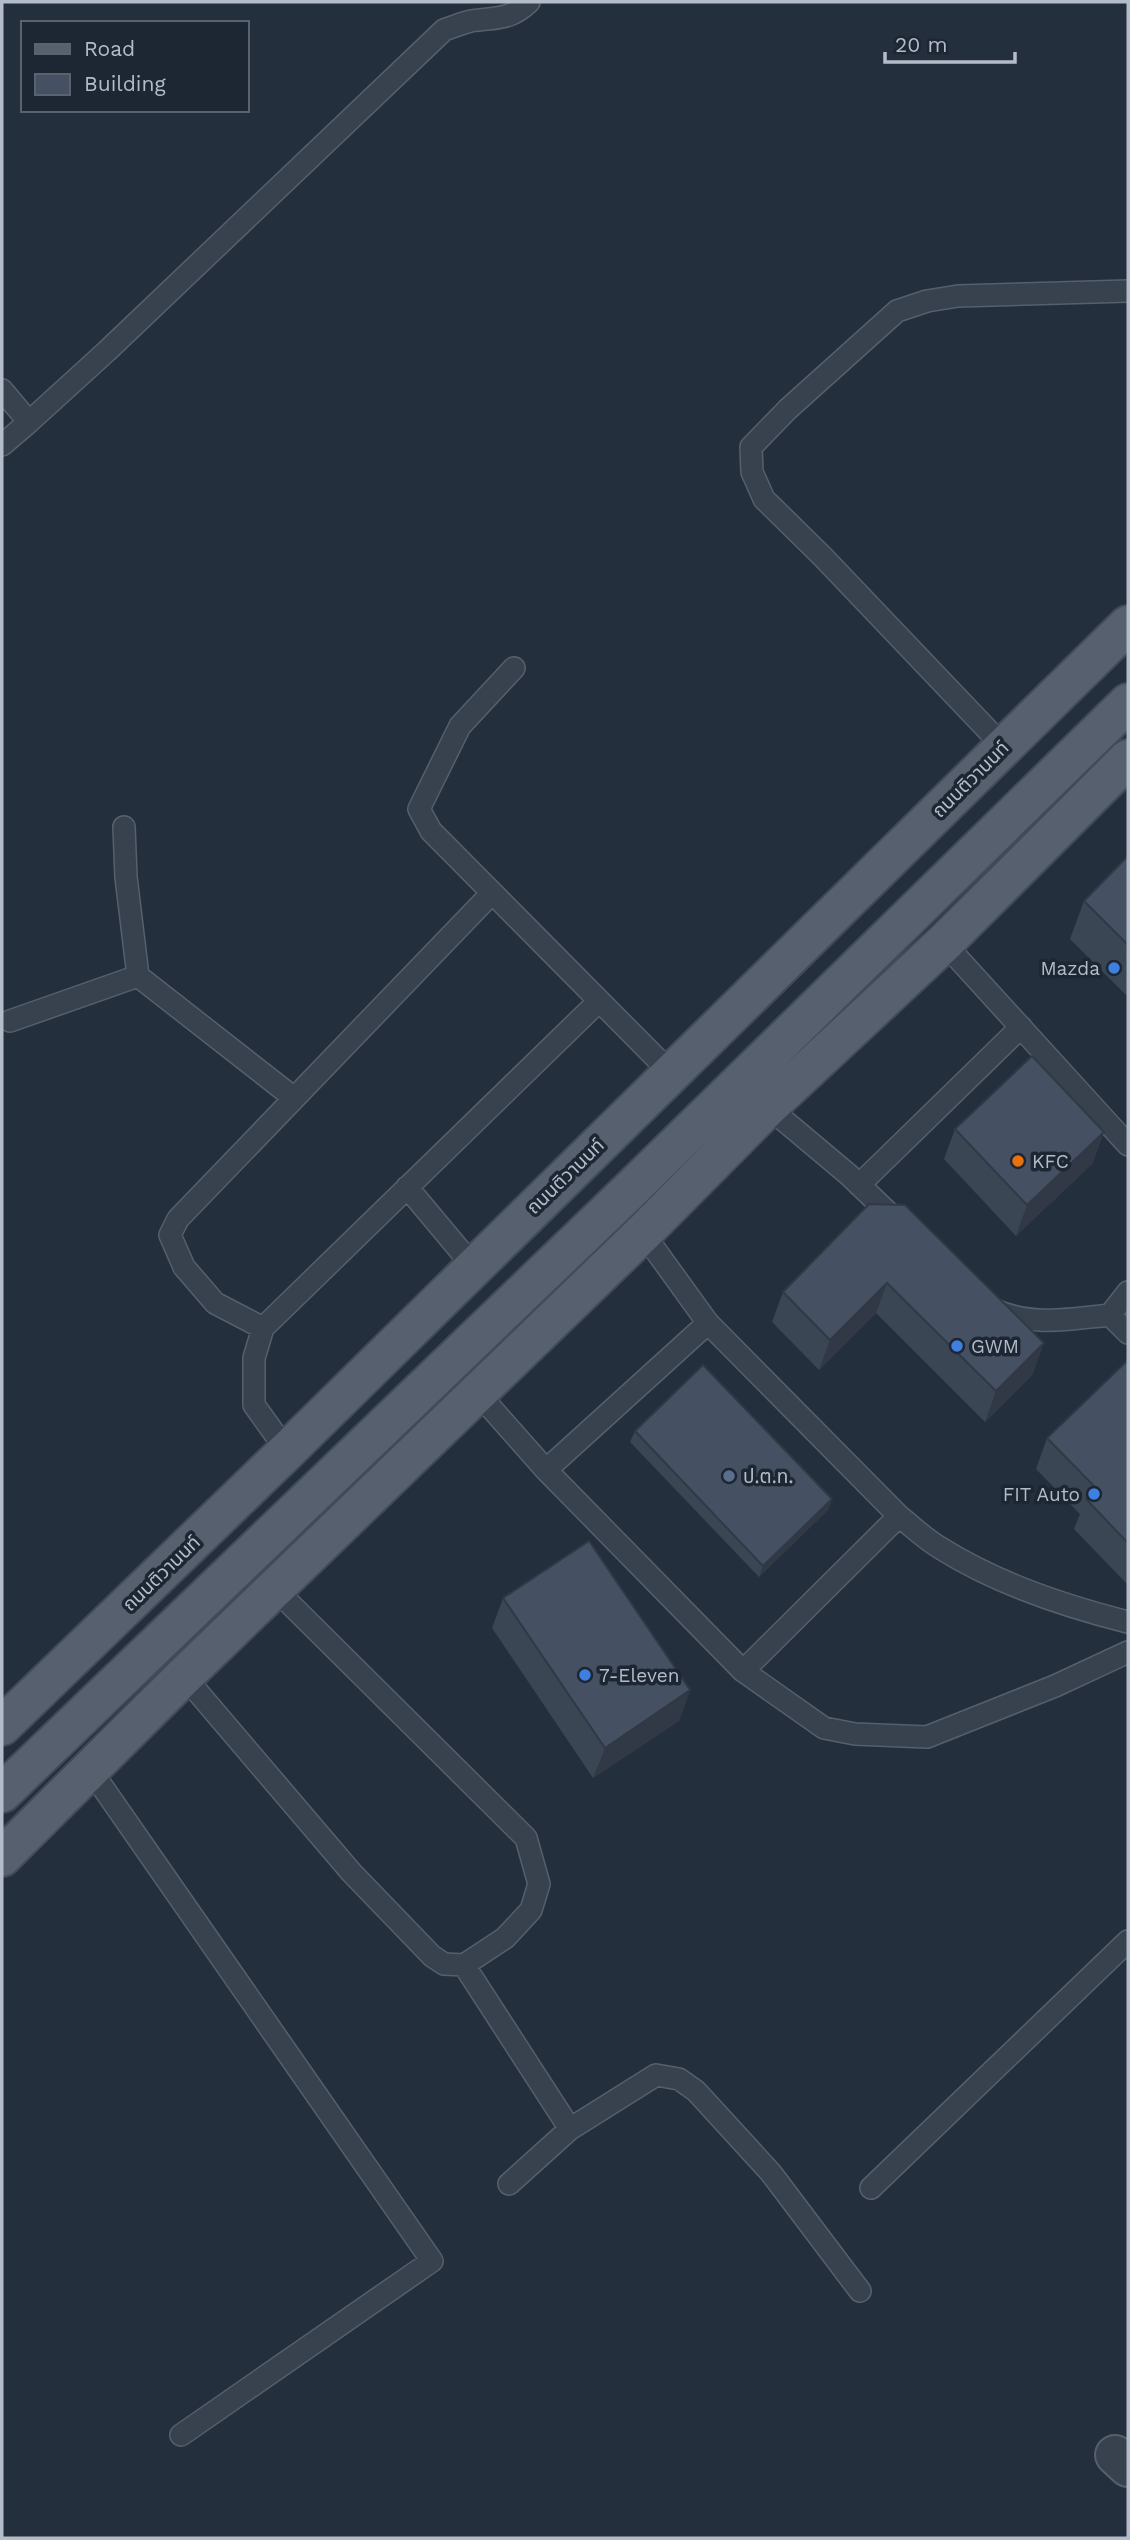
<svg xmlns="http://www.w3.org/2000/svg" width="1130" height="2540" font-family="'Work Sans','Noto Sans Thai',sans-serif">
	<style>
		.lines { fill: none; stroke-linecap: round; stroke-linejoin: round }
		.lane-casing { stroke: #565f6c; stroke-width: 24 }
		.street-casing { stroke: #565f6c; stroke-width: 42 }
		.primary-casing { stroke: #414a57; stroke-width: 42 }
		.lane { stroke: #38414e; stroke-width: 21 }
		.street { stroke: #38414e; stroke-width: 38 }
		.primary { stroke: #56606e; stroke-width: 38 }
		.wall { fill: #3b4654 }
		.shaded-wall { fill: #303945 }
		.building { fill: #455162; stroke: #303945; stroke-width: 2 }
		.shop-dot { fill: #3f7fe0; stroke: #1d2633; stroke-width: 2.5 }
		.food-dot { fill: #e8710a; stroke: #1d2633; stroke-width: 2.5 }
		.service-dot { fill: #5c6f8a; stroke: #1d2633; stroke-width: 2.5 }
		.labels { text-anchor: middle; stroke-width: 7; stroke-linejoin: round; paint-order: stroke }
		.street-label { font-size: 19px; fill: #b4bcc9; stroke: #1d2633 }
		.poi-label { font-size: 19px; fill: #b4bcc9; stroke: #1d2633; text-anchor: start }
	</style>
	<rect width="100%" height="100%" fill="#242f3e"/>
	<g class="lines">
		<defs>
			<path id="lane" d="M2,390L29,422L107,351L444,30C453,27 462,23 471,21C496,17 509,21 529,2
				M2,445L29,422
				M514,668L460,726L419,809L431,831L671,1073
				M1003,746L823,557L764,499L752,472L751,447L788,409L897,311L927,301L958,296L1128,291
				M124,827L126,877L138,976
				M944,943L1128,1145
				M10,1021L138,976L294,1098
				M768,1107L849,1175L900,1224
				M859,1185L1021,1027
				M407,1187L473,1266
				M993,1309C1030,1327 1071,1319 1110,1315L1128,1333
				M1110,1315L1128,1292
				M263,1328L215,1303L184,1267L170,1235L178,1219L492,893
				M477,1392L546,1470L743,1671L899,1516L708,1323L643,1233
				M287,1451L254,1405V1358L263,1328L599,1001
				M546,1470L708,1323
				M899,1516C913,1527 926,1540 942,1549C998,1584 1064,1606 1128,1622
				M743,1671L824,1728L855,1734L927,1737L1055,1686L1128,1652
				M184,1676L351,1872L432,1956L444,1964L464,1965L505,1938L531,1910L539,1884L526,1838L276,1590
				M90,1769L432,2261L181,2435
				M464,1965L570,2129L509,2184
				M570,2129L656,2075L679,2079L696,2091L771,2173L860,2291
				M871,2188L1128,1941"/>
			<path id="street" d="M1115,2455L1128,2467"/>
			<path id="primary" d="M2,1726L287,1451L1128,625
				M2,1793L626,1194L1128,703
				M2,1857L184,1676L643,1233L768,1107L944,943L1128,759"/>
		</defs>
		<use href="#lane" class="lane-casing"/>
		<use href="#street" class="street-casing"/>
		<use href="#primary" class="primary-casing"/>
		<use href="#lane" class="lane"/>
		<use href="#street" class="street"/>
		<use href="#primary" class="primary"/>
	</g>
	<path class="wall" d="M1128,856V997L1070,939L1084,901Z
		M955,1129L1093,1163L1016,1236L944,1159Z
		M869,1204L1033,1374L985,1422L876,1313L819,1370L772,1322L783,1292Z
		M1128,1360V1585L1074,1529L1080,1514L1036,1469L1047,1438Z
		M635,1431L832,1499L828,1510L759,1577L630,1442Z
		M503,1598L690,1690L679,1721L593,1778L492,1628Z"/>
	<path class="shaded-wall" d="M1104,1132L1093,1163L1016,1236L1027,1205Z
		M887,1283L876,1313L819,1370L830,1340Z
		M1044,1343L1033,1374L985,1422L996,1391Z
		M832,1499L828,1510L759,1577L763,1566Z
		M690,1690L679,1721L593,1778L605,1748Z"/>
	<path class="building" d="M1128,856V945L1084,901Z
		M1032,1056L1104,1132L1027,1205L955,1129Z
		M869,1204L905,1205L1044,1343L996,1391L887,1283L830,1340L783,1292Z
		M1128,1360V1543L1086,1499L1096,1488L1047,1438Z
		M703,1365L832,1499L763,1566L635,1431Z
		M589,1541L690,1690L605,1748L503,1598Z"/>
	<g class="shop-dot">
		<circle cx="1114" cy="968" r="7"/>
		<circle cx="957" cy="1346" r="7"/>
		<circle cx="1094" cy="1494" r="7"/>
		<circle cx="585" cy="1675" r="7"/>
	</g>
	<circle class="food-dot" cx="1018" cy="1161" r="7"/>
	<circle class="service-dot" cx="729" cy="1476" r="7"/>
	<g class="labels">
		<g class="street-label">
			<text transform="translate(970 779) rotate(-45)" y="7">ถนนติวานนท์</text>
			<text transform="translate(565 1176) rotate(-44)" y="7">ถนนติวานนท์</text>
			<text transform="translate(161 1573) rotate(-44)" y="7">ถนนติวานนท์</text>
		</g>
		<g class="poi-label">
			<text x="1100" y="975" text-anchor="end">Mazda</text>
			<text x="1032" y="1168">KFC</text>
			<text x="971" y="1353">GWM</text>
			<text x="743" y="1483">ป.ต.ท.</text>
			<text x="1080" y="1501" text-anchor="end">FIT Auto</text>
			<text x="599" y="1682">7-Eleven</text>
		</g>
	</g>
	<rect width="1130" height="2540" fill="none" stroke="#b4bcc9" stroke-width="7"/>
	<rect x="21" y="21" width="228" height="91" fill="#1d2633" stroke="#59626f" stroke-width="2"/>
	<rect x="35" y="44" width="35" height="10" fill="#56606e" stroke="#59626f" stroke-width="2"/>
	<text x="84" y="56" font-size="21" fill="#b4bcc9">Road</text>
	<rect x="35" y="74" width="35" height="21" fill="#455162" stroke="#59626f" stroke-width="2"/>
	<text x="84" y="91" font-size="21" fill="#b4bcc9">Building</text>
	<path d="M885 52v10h130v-10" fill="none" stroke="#b4bcc9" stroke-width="3.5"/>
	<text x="895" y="52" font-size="21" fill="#b4bcc9" stroke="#1d2633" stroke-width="5" paint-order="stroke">20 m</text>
</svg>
